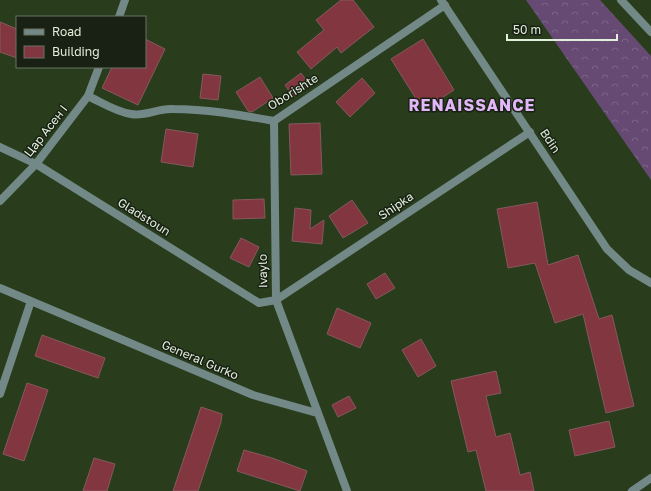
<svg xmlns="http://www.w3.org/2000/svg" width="651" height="491" font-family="'Golos Text',sans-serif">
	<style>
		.forest { fill: url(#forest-crowns) }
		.building { fill: #823640; stroke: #85595c }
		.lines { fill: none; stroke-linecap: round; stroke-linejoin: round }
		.street { stroke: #728988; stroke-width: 8 }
		.labels { text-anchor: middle; stroke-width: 3; stroke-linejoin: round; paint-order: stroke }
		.street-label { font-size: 12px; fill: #e2efdb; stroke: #182113 }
		.district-label { font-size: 16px; font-weight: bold; letter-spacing: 1px; fill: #e2b7f8; stroke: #182113 }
	</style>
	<defs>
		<pattern id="forest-crowns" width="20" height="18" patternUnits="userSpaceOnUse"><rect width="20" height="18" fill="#664a74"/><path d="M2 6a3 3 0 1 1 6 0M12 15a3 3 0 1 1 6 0" fill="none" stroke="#7c6487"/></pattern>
	</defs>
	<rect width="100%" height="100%" fill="#293d1d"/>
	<path class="forest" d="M526,0H600L651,56V180Z"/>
	<path class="building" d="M341,0H353L374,27L341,53L337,47L311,69L297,52L324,30L316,20Z
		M0,22L17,29V58L0,52Z
		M145,39L165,49L138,105L102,88L112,67H145Z
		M423,39L454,90L423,110L391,59Z
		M301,73L310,85L293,97L285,85Z
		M203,74L221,76L218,100L200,98Z
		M260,77L273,98L252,112L248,111L236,92Z
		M362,78L375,93L350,117L336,102Z
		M320,123L322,174L291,175L289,124Z
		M166,129L198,134L193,167L161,162Z
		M264,199L265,218L233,219V200Z
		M352,200L368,223L343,238L329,216Z
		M537,202L548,265L578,255L599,319L612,315L634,406L606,413L583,314L555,323L535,263L508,268L497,209Z
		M295,208L311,210L310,229L324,220L322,244L292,241Z
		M241,238L259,247L249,267L230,258Z
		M385,273L395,288L376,299L367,284Z
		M337,308L371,323L360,348L327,334Z
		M42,335L105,358L98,378L35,356Z
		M421,339L436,366L418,377L402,350Z
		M496,371L501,393L486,396L496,437L510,433L520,475L530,472L534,491H486L476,450L468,452L451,381Z
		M27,383L48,390L24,461L3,454Z
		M349,396L356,408L338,417L332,405Z
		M201,407L222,414L221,422L198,491H173Z
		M609,421L615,447L575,456L569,430Z
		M244,450L272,458L307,471L300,491L237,471Z
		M94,458L115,464L107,491H83Z"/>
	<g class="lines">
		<path class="street" d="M441,0L607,249L629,270L651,283
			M621,0L651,32
			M119,17L125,0
			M88,96C101,102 116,112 131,114C146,117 157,108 173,109C207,109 240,115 274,121L445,5
			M274,121L276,300L347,491
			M0,147L36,164L259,303L276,300L530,132
			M0,201L36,164L88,96L99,67
			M0,288L253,395L317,413
			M0,394L31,301
			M632,491L651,478"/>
	</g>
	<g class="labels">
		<g class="street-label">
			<text transform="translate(293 92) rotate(-32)" y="4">Oborishte</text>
			<text transform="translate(46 131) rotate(-52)" y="4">Цар Асен I</text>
			<text transform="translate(550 141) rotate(56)" y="4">Bdin</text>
			<text transform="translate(396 206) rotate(-34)" y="4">Shipka</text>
			<text transform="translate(144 217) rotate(32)" y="4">Gladstoun</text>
			<text transform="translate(263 271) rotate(-91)" y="4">Ivaylo</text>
			<text transform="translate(200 360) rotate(23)" y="4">General Gurko</text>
		</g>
		<g class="district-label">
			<text x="472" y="111">RENAISSANCE</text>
		</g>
	</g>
	<rect x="16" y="16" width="130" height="52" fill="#182113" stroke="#697363"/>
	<rect x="24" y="29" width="20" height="6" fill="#728988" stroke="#697363"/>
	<text x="52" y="36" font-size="12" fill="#e2efdb">Road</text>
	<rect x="24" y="46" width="20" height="12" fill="#823640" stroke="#697363"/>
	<text x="52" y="56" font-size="12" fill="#e2efdb">Building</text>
	<path d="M507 34v6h110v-6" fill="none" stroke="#e2efdb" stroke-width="2"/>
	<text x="513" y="34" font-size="12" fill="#e2efdb" stroke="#182113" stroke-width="3" paint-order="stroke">50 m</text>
</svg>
